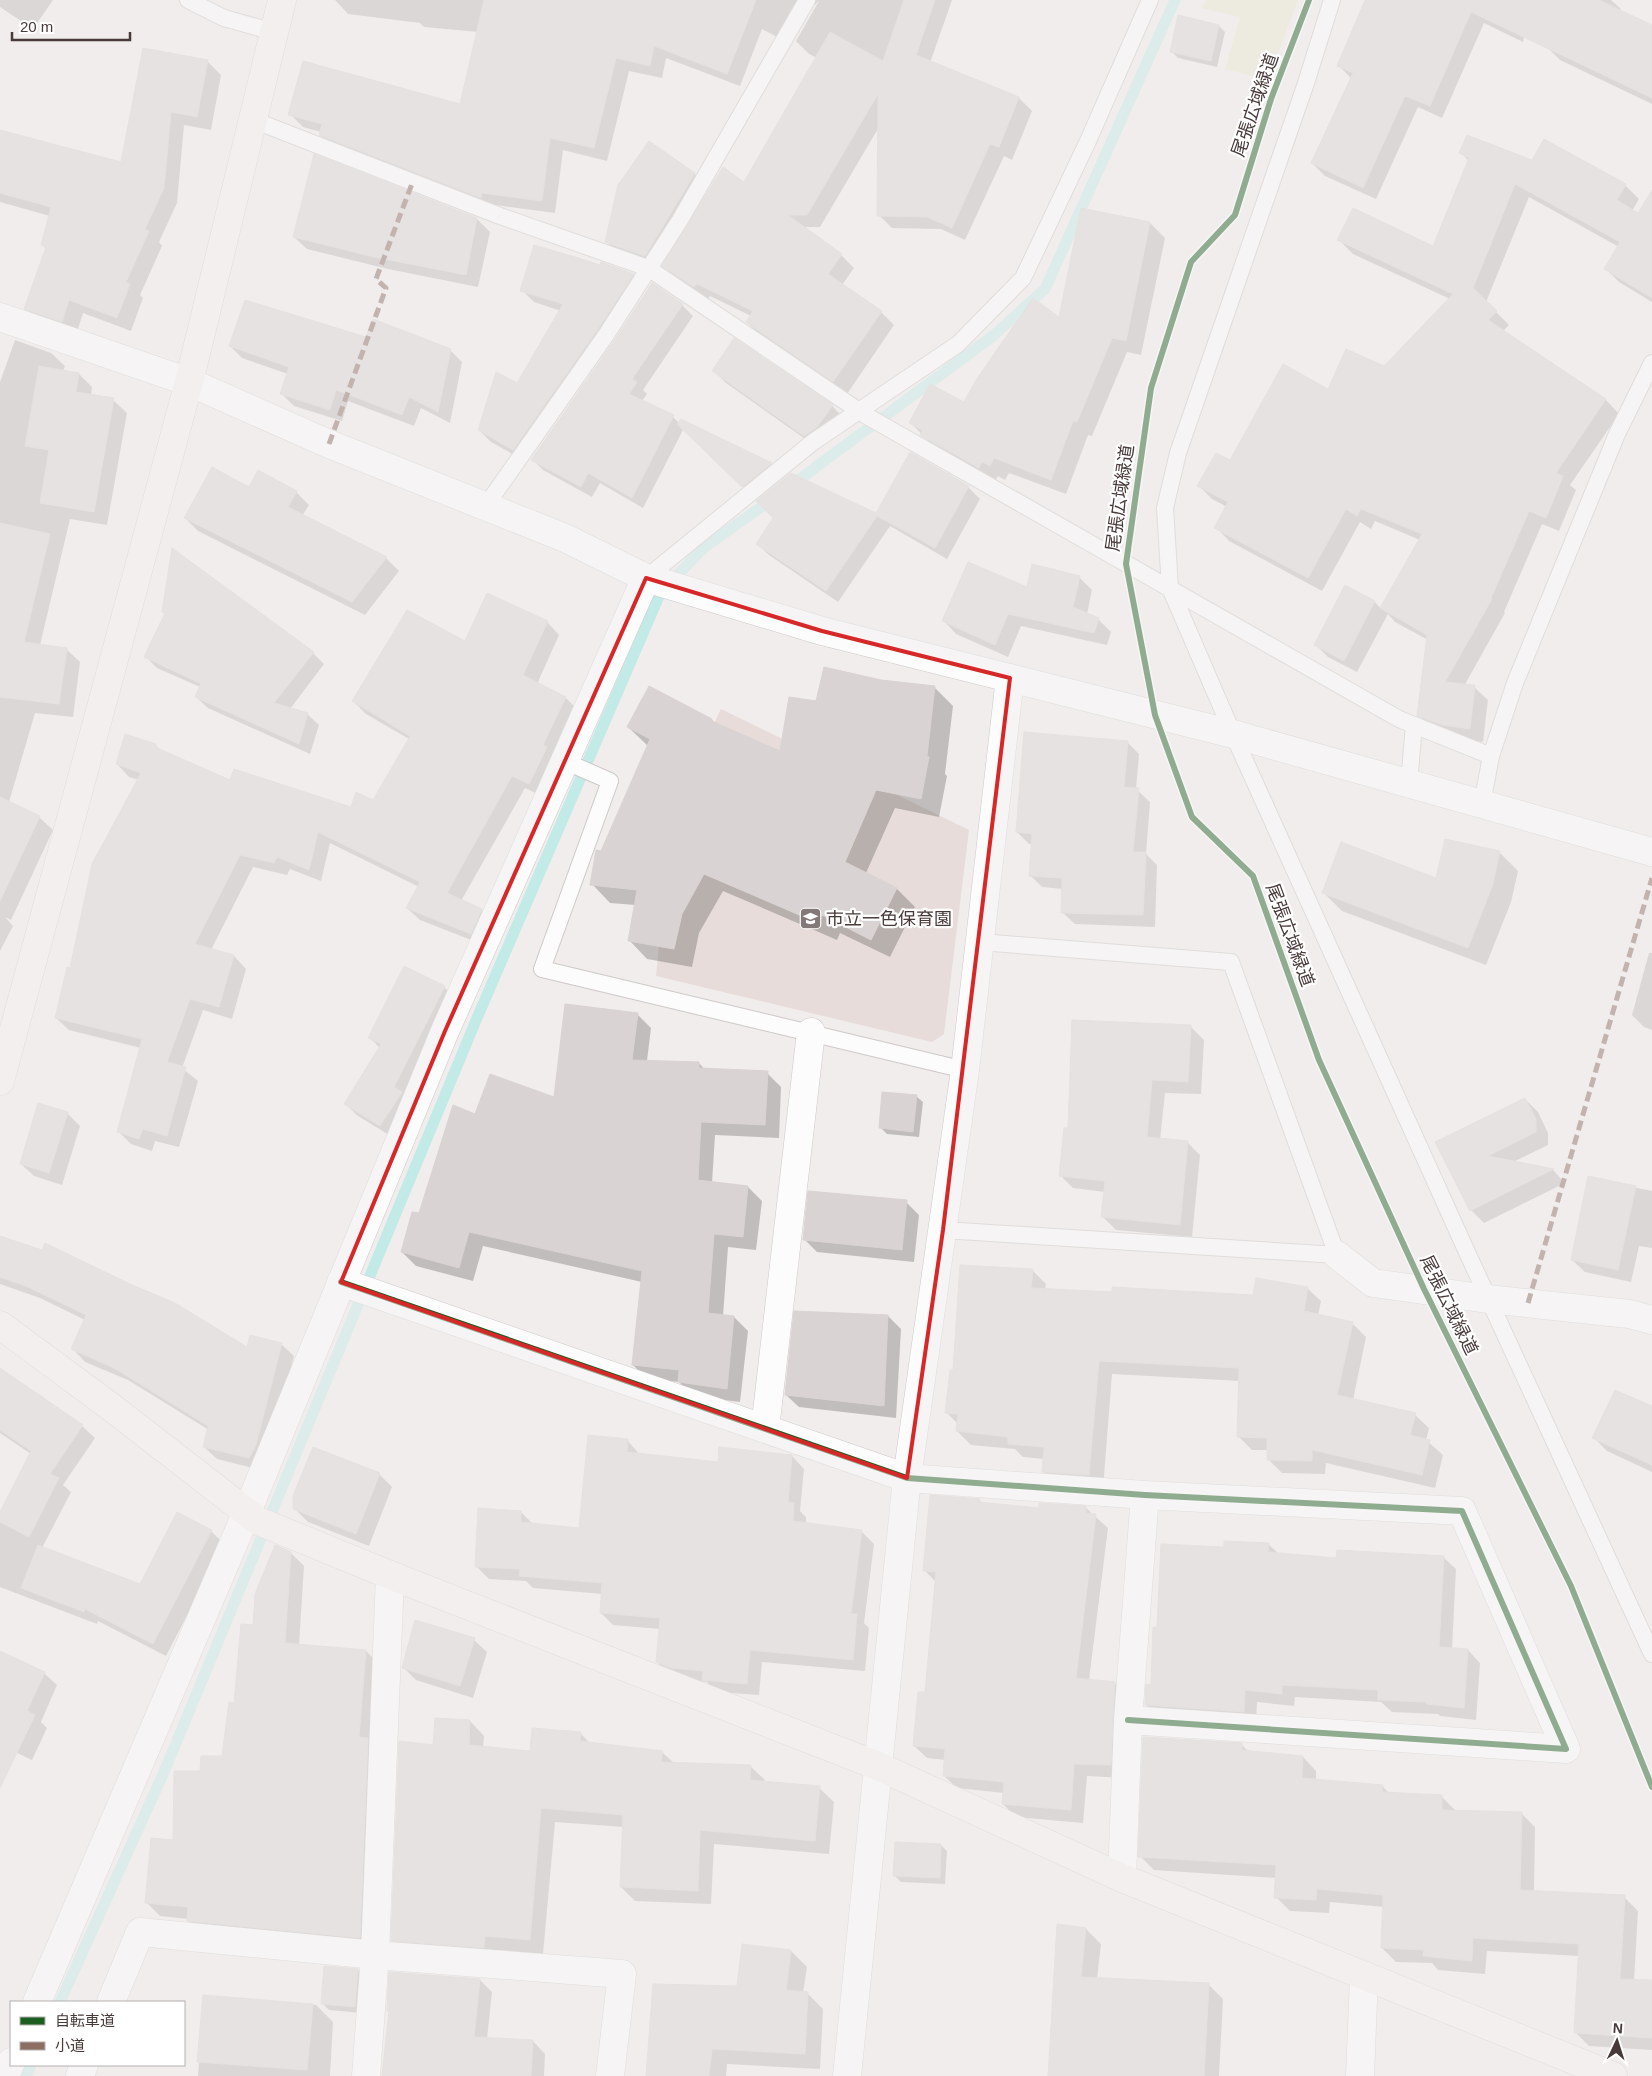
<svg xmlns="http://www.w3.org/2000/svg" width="1652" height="2076" font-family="Arial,'Noto Sans JP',sans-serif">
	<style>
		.education { fill: #e7dcd9 }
		.green { fill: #e9e6cf }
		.shadow { fill: #0003; fill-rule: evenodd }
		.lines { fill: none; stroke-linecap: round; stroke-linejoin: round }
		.stream { stroke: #c2eae6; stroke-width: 11 }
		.building { fill: #d9d4d3; stroke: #d9d3d2 }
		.lane-casing { stroke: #cec9c8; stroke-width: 18 }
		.street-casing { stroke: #cec9c8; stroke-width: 29 }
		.secondary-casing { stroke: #d2c9c7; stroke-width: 29 }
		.lane { stroke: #fdfcfc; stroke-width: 16 }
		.street { stroke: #fdfcfc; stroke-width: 28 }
		.secondary { stroke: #f6f2f1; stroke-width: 28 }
		.quiet { stroke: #8d6e63; stroke-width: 5; stroke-dasharray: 10 5; stroke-linecap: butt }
		.cycleway-casing { stroke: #fff; stroke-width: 9 }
		.cycleway { stroke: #1b5e20; stroke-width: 6 }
		.marked { fill: none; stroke: #d62828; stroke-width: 4; stroke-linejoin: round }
		.labels { text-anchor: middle; stroke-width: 4.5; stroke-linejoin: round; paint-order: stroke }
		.street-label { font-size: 18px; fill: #473a39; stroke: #fff }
		.poi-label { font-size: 18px; fill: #473a39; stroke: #fff; text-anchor: start }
	</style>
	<rect width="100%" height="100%" fill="#f1edec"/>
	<path class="education" d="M721,709L969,830L944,1034L932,1042L656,976L667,862L690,773Z"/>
	<path class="green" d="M1206,0H1298L1268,80L1225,69L1240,17L1202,8Z"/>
	<path class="shadow" d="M0,0H53L33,29L0,7Z
		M335,0H952L930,63L1019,98L1032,111L1012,160L1004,156L965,240L941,229L892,228L879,215V127L820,227H804L841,255L854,268L842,285L881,312L894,325L847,394L760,335L747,322L751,316L710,296L708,299L677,279L664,266L744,184L817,58L809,54L796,41L819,1L811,8L790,44L762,29L740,86L666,58L662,78L629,71L607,161L563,150L555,213L495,205L494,210L333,148L320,135L321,132L303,127L290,114L461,105L478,32L424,27L420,23L348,14Z
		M1367,0H1532L1523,42L1484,23L1442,118L1418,107L1376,199L1325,176L1312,163L1352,79L1339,66Z
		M1568,0H1611L1621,9L1620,11L1652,26V104L1560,60L1546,46Z
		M1179,17L1219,26L1225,32L1217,67L1178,58L1171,51Z
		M207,61L221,75L211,130L184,125L177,203L159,242L162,246L140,295L143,298L131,331L83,313L76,335L39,322L26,308L46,249L43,245L50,216L0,202V132L122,164Z
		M1545,140L1625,185L1639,199L1632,211L1652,223V302L1619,282L1605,268L1619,247L1529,197L1486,302L1509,325L1503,331L1606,400L1619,414L1570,485L1576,490L1559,531L1542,524L1504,612L1505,613L1464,686L1474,687L1488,700L1483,742L1456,738L1432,729L1419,715L1428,640L1395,622L1388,614L1357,672L1328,657L1316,645L1375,602L1381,609L1420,540L1375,521L1371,529L1360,522L1322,591L1229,541L1216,527L1227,507L1212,499L1199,486L1329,391L1385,368L1450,299L1353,254L1339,240L1434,248L1469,161L1460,152L1533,162Z
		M649,143L695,174L705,185L656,266L617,253L607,242Z
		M477,219L490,232L478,287L388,269L307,249L294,237Z
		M1150,223L1165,238L1141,355L1127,352L1092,436L1088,435L1066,494L1009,473L1005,480L998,476L994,482L936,449L911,423L965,404L1060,319Z
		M567,256L633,275L645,287L525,461L491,442L479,430L518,385L561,311L534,302L522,290Z
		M682,305L693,316L643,390L647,394L642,401L673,417L679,423L771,464L783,476L756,499L684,428L643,508L600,483L592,497L543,470L532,459L615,341Z
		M367,338L450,350L462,362L450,423L421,408L414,426L348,401L342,421L294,406L282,394L288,374L242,358L230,346Z
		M15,340L51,353L65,366L63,371L79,374L92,387L91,396L113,400L127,413L107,525L70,519L40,645L66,649L80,662L73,717L35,713L9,802L39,817L53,830L11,920L5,917L13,926L0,951V382Z
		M713,370L832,406L845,419L818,448L726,383Z
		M968,487L980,499L947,559L890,526L838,602L769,555L757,544L876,515Z
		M249,489L296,492L309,505L302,516L386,558L399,571L365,615L198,531L185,518Z
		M1079,577L1092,590L1087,614L1098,619L1111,632L1107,645L1021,626L1008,657L956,634L944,621L1028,589Z
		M163,611L313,653L324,664L290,709L307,714L319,725L310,754L208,708L196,697L200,687L157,668L146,657L166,614ZM158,662L207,684L206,686L158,664Z
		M547,622L559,635L537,684L566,698L578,710L542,796L525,788L461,901L481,910L494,922L484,945L420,920L407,908L419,887L330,843L321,881L290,869L287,875L253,867L211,950L234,956L246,969L232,1019L203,1010L182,1068L198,1081L179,1147L155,1141L152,1151L131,1144L119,1132L141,1048L69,1030L56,1018L71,969L139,780L129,777L117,764L155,745L163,752L231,782L351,808L374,802L409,739L366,714L353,701L466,643Z
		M880,681L934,687L953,706L945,774L947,776L939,817L895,808L866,873L897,889L915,907L890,957L840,933L837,940L723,891L699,933L692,967L647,959L629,940L635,905L610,903L592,884L602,852L648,746L628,727L649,687L712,720L718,726L781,753L817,703Z
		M1127,742L1139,754L1136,789L1150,802L1146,854L1157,865L1155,927L1075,924L1062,912L1063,889L1042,887L1030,875L1033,844H1029L1017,832Z
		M1446,841L1500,853L1518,871L1511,902L1486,965L1342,911L1324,893L1437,880Z
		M1649,953H1652V1030L1644,1027L1632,1015Z
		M444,987L457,1000L394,1138L358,1116L345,1104L380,1048L370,1038Z
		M637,1014L651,1028L647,1061L699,1063L705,1070L767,1073L781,1087L779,1138L715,1135L712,1183L748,1187L762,1201L756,1250L728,1247L723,1316L734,1317L748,1331L740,1402L693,1396L679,1382L647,1379L633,1365L642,1282L483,1246L473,1281L416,1266L402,1252L420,1215L476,1115L555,1099Z
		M1191,1027L1204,1040L1201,1094L1165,1093L1160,1140L1187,1142L1200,1155L1192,1237L1116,1230L1103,1217L1105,1192L1073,1188L1060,1175L1069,1130Z
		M916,1096L923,1102L919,1137L887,1134L881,1128Z
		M1525,1099L1538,1112L1548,1133V1145L1513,1162L1553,1170L1565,1183L1484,1223L1471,1210L1437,1143Z
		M67,1113L80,1126L62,1185L34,1176L21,1164Z
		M1589,1178L1652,1191V1248L1639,1246L1631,1282L1585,1272L1572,1260Z
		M906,1202L919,1215L914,1262L817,1252L804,1239Z
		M0,1239L129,1285L248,1349L281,1344L294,1356L268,1458L261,1470L217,1459L204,1447L209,1430L128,1380L85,1362L73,1349L85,1320L40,1298L0,1284Z
		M1032,1270L1046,1284L1045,1290L1254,1296L1307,1288L1321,1301L1318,1316L1352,1323L1366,1337L1353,1400L1415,1415L1429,1428L1426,1440L1443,1455L1435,1488L1326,1463L1325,1474L1282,1473L1268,1459V1450H1252L1238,1436L1240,1381L1112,1374L1103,1489L1057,1485L1043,1471L1044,1459L1023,1457L1015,1449L971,1445L957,1431L958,1424L946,1412L954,1371Z
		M888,1316L901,1329L896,1418L799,1407L786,1395Z
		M0,1370L82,1426L95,1438L63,1485L71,1492L42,1548L140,1586L211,1531L224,1544L166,1656L98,1621L97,1624L0,1587V1515L31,1454L0,1433Z
		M1652,1407V1472L1607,1451L1594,1438Z
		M627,1440L640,1455L719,1463L792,1456L804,1469L800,1511L806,1517V1524L861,1531L874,1544L864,1623L869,1628L865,1671L762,1662L759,1695L716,1692L707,1682L684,1680L670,1675L657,1662L660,1629L613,1625L601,1613L603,1594L533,1588L526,1581L489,1579L476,1566L521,1512L534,1525L581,1529Z
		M379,1474L392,1487L369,1546L308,1522L295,1509Z
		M979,1500L982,1503L1040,1509L1086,1508L1108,1528L1089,1680L1115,1683L1127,1696L1123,1778L1087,1776L1083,1823L1016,1817L1003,1804L1004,1793L957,1788L944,1776L946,1760L927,1758L914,1746L926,1693L936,1582L924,1570Z
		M1268,1544L1279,1554L1337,1559L1443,1557L1456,1569L1452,1649L1468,1650L1480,1663L1476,1720L1440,1716L1438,1714L1392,1712L1381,1702L1295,1697L1294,1706L1257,1702L1256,1724L1159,1718L1146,1705L1152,1686L1158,1629L1225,1548Z
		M291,1553L304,1566L299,1645L366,1651L379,1664L373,1951L202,1934L188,1919L160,1916L146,1902L202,1773L223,1758L254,1626Z
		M474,1640L487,1652L473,1698L416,1680L403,1667Z
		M0,1653L44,1673L57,1685L41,1722L47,1728L32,1760L0,1745Z
		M470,1721L484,1736L483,1748L531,1753L580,1733L590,1743L662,1752L674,1763L750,1766L765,1780L764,1783L819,1788L834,1802L829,1854L714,1844L711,1904L635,1901L621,1887L624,1827L555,1822L543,1954L499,1950L498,1961L407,1954L392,1940L434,1746Z
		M1241,1744L1249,1752L1303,1757L1316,1771V1780L1382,1786L1390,1794L1442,1797L1456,1811L1521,1813L1535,1827L1534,1892L1624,1897L1638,1911L1634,1981L1652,1982V2050L1589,2046L1575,2032L1580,1956L1487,1951L1485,1974L1438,1970L1432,1963L1396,1962L1382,1948L1384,1907L1330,1902L1329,1913L1290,1911L1276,1897L1277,1878L1154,1870L1140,1856Z
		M941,1845L947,1851L945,1884L901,1882L895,1876Z
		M1086,1929L1101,1944L1097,1979L1208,1984L1223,1999L1219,2076H1049Z
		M743,1945L791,1951L807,1967L803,1993H807L823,2009L820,2069L727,2064L726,2076H647L738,1987Z
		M358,1970L364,1976L361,2013L329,2010L322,2003Z
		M480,1980L492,1992L487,2039L533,2041L545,2054L544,2076H382L390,2012L388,2010Z
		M204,1996L316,2005L333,2022L330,2076H198Z"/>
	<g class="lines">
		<path class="stream" d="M789,487L993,336L1045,289L1175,0
			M60,2002L164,1772L477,1018L660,594L702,549L774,498
			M26,2076L31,2065"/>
	</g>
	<path class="building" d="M484,0H756L727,74L654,46L650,66L616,58L594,148L550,138L542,201L482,193L481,198L319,135L322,124L288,115L303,61L460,104Z
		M904,0H935L916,55L1019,97L999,147L990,144L952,228L927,217L877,216L878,94L807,215H788L842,254L828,274L882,311L833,382L746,322L753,311L697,284L694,287L662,266L723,167L744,182L830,32L883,61Z
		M1365,0H1599L1652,25V98L1471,12L1430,106L1405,96L1363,188L1311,163L1353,73L1337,66Z
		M1178,15L1219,25L1211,61L1170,52Z
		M143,48L208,60L197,117L171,112L164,188L145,229L149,231L126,282L130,284L117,318L69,300L62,322L24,309L46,247L41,245L51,207L0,193V130L121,162Z
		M1467,135L1532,160L1544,139L1626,184L1617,200L1638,213L1652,190V298L1604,269L1620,242L1515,184L1473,288L1497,311L1488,320L1606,399L1556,473L1563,476L1546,518L1529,511L1491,598L1492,599L1445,682L1475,685L1470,729L1442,725L1417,716L1427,635L1380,608L1422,534L1361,509L1357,516L1346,509L1308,578L1214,528L1228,502L1197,486L1216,453L1230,460L1283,364L1328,389L1346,349L1384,366L1453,294L1337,240L1353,208L1433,246L1469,158L1459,153Z
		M649,141L695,173L645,256L605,242L618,185Z
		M314,154L477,218L466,275L374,257L293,237Z
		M1081,208L1150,222L1126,341L1112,338L1077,422L1073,421L1051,480L994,458L990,466L982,462L979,468L920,435L922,430L909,423L930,384L964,402L976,380L1033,298L1059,317Z
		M534,245L568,255L567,258L569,255L600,265L601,262L634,274L598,329L513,450L478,430L496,372L517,383L563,304L520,291Z
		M652,283L683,304L632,379L637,382L629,394L674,415L632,498L588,473L581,487L531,460L614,341Z
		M245,300L366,337L373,319L451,349L438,412L409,397L402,415L336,390L330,410L280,394L289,367L229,346Z
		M734,338L833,405L817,427L804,436L712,371Z
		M39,366L79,373L76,392L114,398L94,512L40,503L49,450L25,446Z
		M681,419L772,463L742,487L677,424Z
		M910,452L969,486L935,548L877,516L826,591L756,544L773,518L756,501L791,473L876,513Z
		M212,467L249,487L258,470L297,491L288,507L387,557L352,602L184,518Z
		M0,523L50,534L24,642L67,648L59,704L0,697Z
		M172,548L314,652L274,703L308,713L299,744L195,697L201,683L144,657L165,613L162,612Z
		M968,562L1027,587L1032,564L1080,576L1073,607L1099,618L1094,633L1008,614L995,645L942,621Z
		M1345,585L1375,601L1344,661L1314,645Z
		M487,593L548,621L523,675L566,697L543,745L547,747L529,784L512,776L447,893L482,909L471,934L406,908L420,882L318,832L309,870L277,857L274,863L240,855L195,944L234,955L219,1007L190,999L167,1062L186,1067L167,1136L143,1129L139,1139L117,1132L142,1039L55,1018L67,967L70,968L92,864L141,773L116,764L125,734L156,744L155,747L230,780L234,769L351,807L356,792L373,800L410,736L352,701L407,610L465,641Z
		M824,667L881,680L935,686L927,756L929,757L921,799L876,790L845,862L897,888L871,940L822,915L818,923L704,874L682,914L674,949L628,941L637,890L590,885L596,850L601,851L650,739L627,727L649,686L712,719L711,721L780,751L789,697L816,701Z
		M1024,732L1128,741L1124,787L1139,788L1133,852H1146L1143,915L1061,913L1062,878L1029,876L1032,834L1016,832Z
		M0,797L40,816L0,901Z
		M1445,839L1500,851L1493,884L1468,948L1322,893L1341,842L1436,878Z
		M404,966L445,986L394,1087L402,1092L380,1126L344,1104L381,1044L368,1038Z
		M565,1004L638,1013L632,1060L699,1062V1068L768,1071L765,1125L701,1122L698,1180L748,1186L743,1237L714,1234L708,1313L734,1316L727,1389L678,1382L679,1370L632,1365L642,1271L469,1232L459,1268L401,1252L412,1212L419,1213L453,1105L475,1114L490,1074L554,1097Z
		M1072,1020L1191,1025L1188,1082L1152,1080L1147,1137L1188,1141L1180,1225L1101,1217L1105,1181L1059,1176L1064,1128H1068Z
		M882,1092L917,1095L913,1132L879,1128Z
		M1525,1098L1536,1119V1132L1488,1156L1554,1169L1470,1211L1435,1142Z
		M38,1103L68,1112L49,1173L20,1164Z
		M1588,1176L1636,1186L1618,1270L1571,1260Z
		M808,1191L907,1200L902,1250L803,1240Z
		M0,1236L42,1250L45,1243L130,1284L175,1303L247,1347L250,1335L282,1343L256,1445L249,1458L203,1447L208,1426L114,1368L71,1349L86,1315L26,1286L0,1277Z
		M960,1265L1033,1269L1031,1288L1112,1292V1287L1253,1295L1256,1278L1308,1287L1304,1311L1353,1322L1337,1395L1416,1413L1410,1435L1430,1440L1422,1475L1312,1450V1461L1267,1460V1438L1237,1437L1239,1368L1099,1361L1089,1475L1042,1472L1044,1447L1008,1444V1437L956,1431L958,1414L945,1413L950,1370H953Z
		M794,1311L888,1315L884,1406L785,1395Z
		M0,1368L83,1425L50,1474L59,1478L29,1537L0,1522V1512L31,1451L0,1430Z
		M1615,1390L1652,1406V1465L1592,1438Z
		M588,1435L628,1439L627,1452L718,1462L719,1447L792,1455L788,1502L794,1503L793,1521L862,1530L851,1614H857L853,1660L750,1650L747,1684L702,1680L703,1671L671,1668L656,1662L660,1618L600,1613L602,1583L519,1576L520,1569L475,1567L478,1508L521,1511V1522L579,1528Z
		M313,1447L380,1473L356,1534L293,1509V1496Z
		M930,1495L980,1499L979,1502L1039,1508V1503L1086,1506V1513L1096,1514L1076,1678L1115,1682L1111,1765L1074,1764L1071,1810L1002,1804L1004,1782L943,1776L945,1749L913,1746L918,1692H925L936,1572L923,1571Z
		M177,1512L212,1530L153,1644L85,1609L84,1612L21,1588L38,1545L140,1584Z
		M1224,1541L1269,1543L1268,1552L1336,1558L1337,1550L1444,1556L1439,1647L1468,1649L1464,1708L1426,1704V1702L1378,1700V1690L1282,1685V1694L1245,1690L1244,1712L1145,1705L1146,1684L1151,1685L1153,1627H1157L1161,1544L1224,1547Z
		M275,1545L291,1552L285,1643L366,1650L359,1737L368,1738L360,1938L187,1921L188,1907L145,1903L151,1838L173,1840L174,1771H200L201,1756H222L229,1702L234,1703L241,1624L253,1625L255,1594Z
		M415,1620L475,1638L460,1686L402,1668Z
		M0,1651L45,1672L27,1711L35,1715L0,1788Z
		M435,1718L470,1720L469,1745L530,1751L532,1728L581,1732L580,1741L663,1751L661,1762L751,1765L750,1780L820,1786L815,1841L700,1830L698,1891L620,1887L623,1815L541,1808L530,1940L485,1936L484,1948L391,1941L399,1741L433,1745Z
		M1143,1737L1242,1743V1750L1303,1756L1302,1778L1383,1785L1382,1792L1442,1795V1810L1522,1812L1520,1890L1625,1895L1620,1979L1652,1980V2038L1574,2033L1579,1944L1473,1938L1472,1961L1423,1956L1424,1950L1381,1948L1383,1895L1317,1889L1316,1900L1274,1898L1276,1865L1138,1857Z
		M895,1842L941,1844L940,1878L893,1876Z
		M1057,1924L1086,1928L1081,1977L1209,1983L1204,2076H1048Z
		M742,1944L791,1950L786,1990L808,1992L805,2054L712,2049L709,2076H646L653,1984L737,1986Z
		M324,1966L358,1969L355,2007L321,2004Z
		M389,1972L480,1979L474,2037L533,2040L531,2076H382L389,2011H387Z
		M203,1995L313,2004L307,2070L197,2062Z"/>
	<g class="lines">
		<defs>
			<path id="lane" d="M188,0L224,18L274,32
				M1332,0L1306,83L1178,453L1165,508L1170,588L1233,734L1466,1250L1652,1654
				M253,120L500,216L648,268L865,415L1399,719L1491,756
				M485,507L606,335L680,220L807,0
				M646,578L813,442L958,344L1023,278L1088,141L1150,0
				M564,761L610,781L542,969L965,1070
				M1409,783L1414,725
				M1482,804L1491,756L1515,683L1617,434L1652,363
				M943,1230L1337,1255L1231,962L980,942"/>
			<path id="street" d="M0,317L189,382L329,444L565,538L646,578L822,631L1233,734L1652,852
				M1337,1255L1373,1283L1488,1299L1629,1314L1652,1320
				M341,1282L907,1478L1145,1495L1462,1511L1566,1749L1128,1720
				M765,1429L811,1032
				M1122,1878L1128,1720L1145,1495
				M37,2002L247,1512L445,1031L646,578
				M111,2002L140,1932L375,1955L622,1974L610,2076
				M5,2076L11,2062
				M80,2076L84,2065
				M366,2076L375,1955L390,1575
				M847,2076L907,1478L965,1070L1010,678
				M1360,2076L1364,1977"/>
			<path id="secondary" d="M0,1081L189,382L282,0
				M0,1325L111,1407L258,1521L390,1575L878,1766L1122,1878L1613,2076"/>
		</defs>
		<use href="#lane" class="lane-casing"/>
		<use href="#street" class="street-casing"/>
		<use href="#secondary" class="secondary-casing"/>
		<use href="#lane" class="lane"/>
		<use href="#street" class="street"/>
		<use href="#secondary" class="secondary"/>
		<path class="quiet" d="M329,444L386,288L376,279L413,181
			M1528,1303L1652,878"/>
		<defs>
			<path id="cycleway" d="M1309,0L1271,99L1235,215L1191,262L1151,388L1126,564L1155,715L1192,817L1253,876L1319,1060L1424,1289L1571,1586L1652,1787
				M341,1282L907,1478L1145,1495L1462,1511L1566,1749L1128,1720"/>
		</defs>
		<use href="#cycleway" class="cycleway-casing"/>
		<use href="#cycleway" class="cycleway"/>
	</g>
	<path d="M0 0H1652V2076H0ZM646,578L822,631L1010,678L943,1230L907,1478L341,1282L445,1031Z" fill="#f1edec" fill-opacity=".55" fill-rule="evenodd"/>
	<path class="marked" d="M646,578L822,631L1010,678L943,1230L907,1478L341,1282L445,1031Z"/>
	<defs>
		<symbol id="school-square" viewBox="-11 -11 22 22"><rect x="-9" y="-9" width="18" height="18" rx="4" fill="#827978" stroke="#fff"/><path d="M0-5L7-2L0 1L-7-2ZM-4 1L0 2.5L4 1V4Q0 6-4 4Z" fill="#fff"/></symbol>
	</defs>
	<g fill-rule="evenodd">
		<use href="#school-square" x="798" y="906" width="25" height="25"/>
	</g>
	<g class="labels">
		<g class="street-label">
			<text transform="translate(1255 105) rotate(-71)" y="6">尾張広域緑道</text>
			<text transform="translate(1120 498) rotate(-82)" y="6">尾張広域緑道</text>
			<text transform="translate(1290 935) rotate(70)" y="6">尾張広域緑道</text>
			<text transform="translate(1449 1305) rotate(64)" y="6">尾張広域緑道</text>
		</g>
		<g class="poi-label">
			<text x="826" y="925">市立一色保育園</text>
		</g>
	</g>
	<rect x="10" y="2001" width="175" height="65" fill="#ffffff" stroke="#b5b0b0"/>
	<rect x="20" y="2017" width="25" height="8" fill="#1b5e20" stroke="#b5b0b0"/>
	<text x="55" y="2026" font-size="15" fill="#473a39">自転車道</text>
	<rect x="20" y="2042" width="25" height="8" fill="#8d6e63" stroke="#b5b0b0"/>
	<text x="55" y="2051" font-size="15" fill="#473a39">小道</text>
	<g transform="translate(1617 2041) rotate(4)" stroke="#ffffff" stroke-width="4" paint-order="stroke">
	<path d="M0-4L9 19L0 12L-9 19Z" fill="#473a39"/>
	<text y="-8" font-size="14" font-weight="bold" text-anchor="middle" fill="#473a39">N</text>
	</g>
	<path d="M12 32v8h118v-8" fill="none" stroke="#473a39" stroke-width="2.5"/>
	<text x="20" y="32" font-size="15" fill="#473a39" stroke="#ffffff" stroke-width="4" paint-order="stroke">20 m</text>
</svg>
